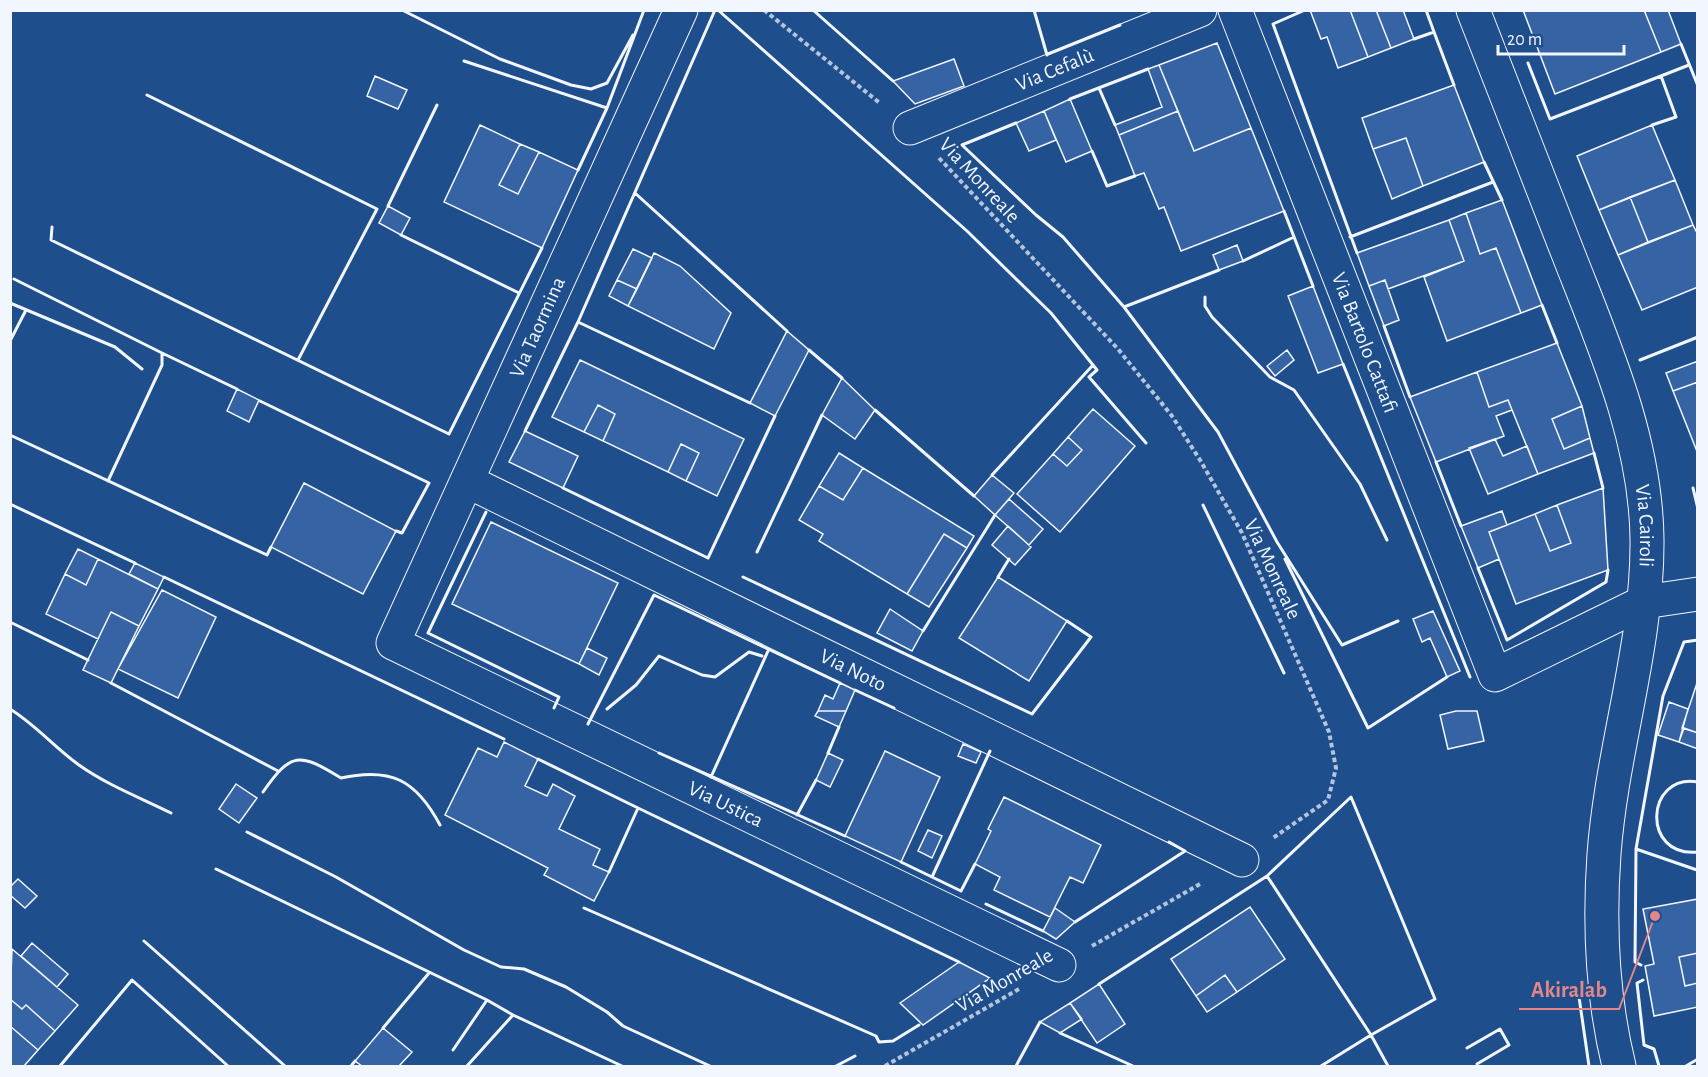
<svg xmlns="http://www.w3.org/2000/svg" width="1708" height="1077" font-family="'Alegreya Sans',sans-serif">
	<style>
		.building { fill: #3563a3; stroke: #f2f6ff; stroke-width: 1.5 }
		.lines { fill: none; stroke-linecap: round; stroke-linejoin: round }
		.street-casing { stroke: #f2f6ff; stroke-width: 35 }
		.secondary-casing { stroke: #f2f6ff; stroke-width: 35 }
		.path { stroke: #b3c4dc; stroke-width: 4; stroke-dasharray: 4.5 3; stroke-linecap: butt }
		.street { stroke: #1f4e8c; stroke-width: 33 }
		.secondary { stroke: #1f4e8c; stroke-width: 33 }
		.wall { stroke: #f2f6ff; stroke-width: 3 }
		.labels { text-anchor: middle; stroke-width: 4.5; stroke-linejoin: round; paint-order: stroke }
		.street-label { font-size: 21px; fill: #f2f6ff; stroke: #1f4e8c }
		.leader { fill: none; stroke: #e38589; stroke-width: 2 }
		.callout-dot { fill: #e38589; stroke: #1f4e8c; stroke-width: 2 }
		.callout-label { font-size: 22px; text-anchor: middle; font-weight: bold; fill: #e38589; stroke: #1f4e8c; stroke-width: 4.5; stroke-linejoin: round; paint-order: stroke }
	</style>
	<rect width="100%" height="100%" fill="#1f4e8c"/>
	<path class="building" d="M1310,10H1350L1368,57L1338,68L1327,37L1321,39Z
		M1350,10H1376L1391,48L1368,57Z
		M1376,10H1403L1414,39L1391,48Z
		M1523,10H1644L1661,52L1555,94Z
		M1644,10H1668L1681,44L1661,52Z
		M1217,43L1251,128L1194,151L1159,65Z
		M954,59L964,86L915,104L893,81Z
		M1159,65L1178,111L1119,135L1115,125L1162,107L1148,69Z
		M375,76L407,90L398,109L367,96Z
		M1454,85L1484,162L1423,186L1406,138L1373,149L1362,118Z
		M1070,99L1092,151L1066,162L1044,111Z
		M1044,111L1056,140L1029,151L1016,123Z
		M1178,111L1194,151L1251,128L1284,211L1181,251L1164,207L1159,209L1144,173L1135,176L1119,135Z
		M480,125L520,144L499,185L518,194L539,152L578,170L542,248L444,202Z
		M1652,125L1675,180L1599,210L1577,156Z
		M1406,138L1423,186L1392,199L1373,149Z
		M520,144L539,152L518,194L499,185Z
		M1675,180L1693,225L1648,242L1630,197Z
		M1630,197L1648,242L1618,255L1599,210Z
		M1502,200L1542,305L1521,313L1496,248L1480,254L1466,213Z
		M388,206L410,218L401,235L379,223Z
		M1466,213L1480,254L1496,248L1521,313L1447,341L1424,277L1464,261L1449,220Z
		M1449,220L1464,261L1388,289L1385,280L1369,286L1357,253Z
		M1693,225L1698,235V287L1642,310L1618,255Z
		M1237,245L1243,261L1219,270L1213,255Z
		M633,249L652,258L637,289L617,280Z
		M654,253L680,266L731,313L714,349L628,306Z
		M617,280L637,289L628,306L609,296Z
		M1385,280L1399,320L1384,326L1369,286Z
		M1313,286L1343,364L1318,373L1288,296Z
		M787,331L809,350L775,416L750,403Z
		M1557,343L1582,406L1552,419L1564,449L1590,438L1594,453L1538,474L1508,400L1489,407L1477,372Z
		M1287,350L1294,360L1275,376L1267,366Z
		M580,360L744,439L717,496L686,481L699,453L681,444L668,472L603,441L615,414L598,405L584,432L552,417Z
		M1698,361V382L1673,391L1666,373Z
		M1477,372L1489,407L1508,400L1512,410L1496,416L1504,436L1436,462L1410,397Z
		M842,378L875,410L855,439L822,415Z
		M1698,382V454L1673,391Z
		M237,389L259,400L249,422L227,411Z
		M598,405L615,414L603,441L584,432Z
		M1582,406L1590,438L1564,449L1552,419Z
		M1093,409L1135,446L1060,532L1017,494L1053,454L1067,466L1082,450L1068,437Z
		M525,431L578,456L563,488L509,462Z
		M1068,437L1082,450L1067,466L1053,454Z
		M1495,439L1503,456L1527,446L1538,474L1488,494L1469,448Z
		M681,444L699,453L686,481L668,472Z
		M839,453L863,468L843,500L819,486Z
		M863,468L974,536L967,548L944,534L907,594L819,541L823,534L799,520L819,486L843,500Z
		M992,475L1014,493L995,515L974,496Z
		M304,483L396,531L363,594L271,547Z
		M1603,488L1608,570L1516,604L1489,532L1535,514L1550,551L1571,543L1557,505Z
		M1009,499L1043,529L1029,545L995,515Z
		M1557,505L1571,543L1550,551L1535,514Z
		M1502,511L1507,525L1489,532L1499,559L1478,568L1461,526Z
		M491,522L618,583L579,664L452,604Z
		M1008,526L1031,547L1015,565L992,545Z
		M944,534L967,548L929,607L907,594Z
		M78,549L98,559L86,585L65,574Z
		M98,559L158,589L139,626L111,612L98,639L46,614L65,574L86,585Z
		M135,563L164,577L158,589L129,574Z
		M998,577L1067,621L1029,681L959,638Z
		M162,590L216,617L178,698L118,669Z
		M890,609L923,631L912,651L877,633Z
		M1433,611L1460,671L1447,677L1430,638L1422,642L1413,619Z
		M111,612L139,626L111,683L83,670Z
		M587,648L607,658L599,675L579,664Z
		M1698,680V733L1682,728Z
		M840,683L855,690L846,711H818L825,695L833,699Z
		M1669,702L1688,709L1679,742L1658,735Z
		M818,711H846L839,727L815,716Z
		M1456,711H1477L1484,741L1448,749L1440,715Z
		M1684,728L1698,733V749L1679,742Z
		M504,742L538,759L525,786L547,796L553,784L575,796L559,829L600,849L593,865L609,872L594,901L544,875L548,868L445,815L478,748L497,757Z
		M963,744L981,752L976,763L958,756Z
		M885,751L940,777L901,862L845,836Z
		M828,753L843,760L830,787L816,780Z
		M236,784L257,798L239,823L219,809Z
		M1004,797L1101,845L1083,883L1070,877L1050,917L994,890L1000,877L975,864L991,831L988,829Z
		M928,830L942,836L932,858L918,851Z
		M18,879L37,896L25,908L10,895V887Z
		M1698,899V1007L1654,1016L1645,966L1654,964L1643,909Z
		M1250,907L1285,959L1237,992L1225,975L1196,996L1171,959Z
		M1055,908L1075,922L1056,939L1043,931Z
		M32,943L68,974L57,987L21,956Z
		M12,949L78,1005L55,1031L26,1005L22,1009L10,999Z
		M1698,953V983L1685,986L1679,957Z
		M959,962L990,978L923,1025L900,1003Z
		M1225,975L1237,992L1207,1012L1196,996Z
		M1099,984L1125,1024L1097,1043L1070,1003Z
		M10,999L22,1009L26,1005L55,1031L38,1050L10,1026Z
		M1070,1003L1082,1019L1060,1033L1040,1022Z
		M10,1026L38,1050L24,1066H10Z
		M383,1028L412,1052L399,1066H362L355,1061Z"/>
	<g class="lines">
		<defs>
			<g id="street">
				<path id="s1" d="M681,10L393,643L1059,965"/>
				<path id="s2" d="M1235,10L1495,675L1644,602L1698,594"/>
				<path id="s3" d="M910,128L1200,10"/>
				<path id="s4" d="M467,481L1242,860"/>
			</g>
			<g id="secondary">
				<path id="s5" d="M1473,10C1506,94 1538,177 1571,261C1606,350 1646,442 1647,539C1648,646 1612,748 1604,854C1599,925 1602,997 1619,1066"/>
			</g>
		</defs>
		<use href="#street" class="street-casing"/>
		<use href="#secondary" class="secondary-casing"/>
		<path class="path" d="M764,10L881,104
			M939,158L1118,349L1172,416L1200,460L1242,533L1329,732L1336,768L1328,800L1273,838
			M1092,946L1200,884
			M885,1066L1019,989"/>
		<use href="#street" class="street"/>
		<use href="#secondary" class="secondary"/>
		<path class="wall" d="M402,10L500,59L571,85L591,89L607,83L633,35
			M718,10L967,231L1051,313L1097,370L1089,377L1146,443
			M813,10L893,81
			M1034,10L1047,55
			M1305,10L1273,24L1357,253
			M1426,10L1434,32
			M1414,39L1434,32L1454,85
			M1681,44L1698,86
			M1048,54L1120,25
			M464,61L607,108
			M1528,63L1550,119L1661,76
			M1099,88L1115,125
			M147,95L377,209L298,360
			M1070,99L1148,69
			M1016,123L962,145L1036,215L1063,237L1124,307L1219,270
			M1652,125L1676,117L1661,76L1689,65
			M1092,151L1107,186L1135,176
			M1484,162L1502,200
			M578,170L607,108L644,10
			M635,193L787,331
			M388,206L437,105
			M1284,211L1313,286
			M52,227L51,240L449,434L542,248
			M401,235L519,293
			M1350,237L1493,182
			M1243,261L1294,237
			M14,279L162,353V365L108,481
			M1205,297V306L1212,317L1270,377L1294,390L1360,484L1387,540
			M10,303L115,347L142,369
			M1542,305L1557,343
			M1124,307L1218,432L1277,542L1342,645L1398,621
			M578,322L750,403
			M1384,326L1410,397
			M10,341L26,310
			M809,350L842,378
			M162,353L237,389
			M1640,360L1698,337
			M1343,364L1470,677
			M260,401L429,483L402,533L396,531
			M875,410L974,496
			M525,431L578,322L715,10
			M10,435L267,555L271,547
			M1594,453L1603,488
			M1436,462L1461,526
			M992,475L1093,365
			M563,488L708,558L775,416
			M1693,488L1698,509
			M10,504L135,563
			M1203,505L1284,673
			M486,512L428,633L559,697L554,708
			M757,552L822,415
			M1285,559L1368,728L1447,677
			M1478,568L1507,640L1606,582L1608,570
			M164,577L504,739
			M743,577L1032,714L1091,637L1067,621
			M998,577L1009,559
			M12,623L88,660
			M923,631L995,515
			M111,683L278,771
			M855,690L894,708
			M10,709C36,725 55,748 79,765C107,785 141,798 171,813
			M607,709L636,685L659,656L702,675L715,677L749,652L762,656
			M588,724L654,595L840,683
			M659,753L845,836
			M828,753L839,727
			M538,759L638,808L609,872
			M711,777L768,651
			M1698,782C1645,773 1641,858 1698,852
			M263,792C291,752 299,752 341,778C391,767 416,780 440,825
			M638,808L959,962
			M797,815L816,780
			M247,832L336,877L464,950L501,967L524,969L566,987L607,1012L623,1026L710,1066
			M1636,849L1697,870
			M901,862L961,891L975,864
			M216,869L487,1000L453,1050
			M932,877L990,751
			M986,904L1043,931
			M584,908L876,1036L879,1042L893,1041L919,1025
			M1075,922L1185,851L1169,842
			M144,941L285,1066
			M1641,965L1635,962L1636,849L1663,696L1684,642L1698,640
			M1643,980L1637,983L1644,1045L1654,1049L1659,1066
			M1099,984L1267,876L1351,797L1435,999L1371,1035L1267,876
			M1578,990L1589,1066
			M513,1015L622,1066
			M383,1028L429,973
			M1060,1033L1133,1066
			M1467,1048L1500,1029L1509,1045L1477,1064
			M60,1066L132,980L228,1066
			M351,1066L355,1061
			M467,1066L513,1015L487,1000
			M836,1066L855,1056
			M1016,1066L1040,1022
			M1321,1066L1371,1035L1388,1066
			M1686,1066L1698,1059"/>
	</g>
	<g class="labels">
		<g class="street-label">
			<text dy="7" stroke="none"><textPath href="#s3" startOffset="156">Via Cefalù</textPath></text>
			<text transform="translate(980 180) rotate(47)" y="7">Via Monreale</text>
			<text transform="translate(537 327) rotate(-66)" y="7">Via Taormina</text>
			<text dy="7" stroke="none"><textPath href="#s2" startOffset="357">Via Bartolo Cattafi</textPath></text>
			<text dy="7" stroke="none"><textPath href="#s5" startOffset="546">Via Cairoli</textPath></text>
			<text transform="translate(1273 569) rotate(65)" y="7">Via Monreale</text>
			<text dy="7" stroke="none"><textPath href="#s4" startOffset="430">Via Noto</textPath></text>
			<text dy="7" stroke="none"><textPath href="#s1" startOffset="1065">Via Ustica</textPath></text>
			<text transform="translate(1004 980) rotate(-30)" y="7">Via Monreale</text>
		</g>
	</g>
	<path class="leader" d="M1655 916L1619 1009H1519"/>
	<circle class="callout-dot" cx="1655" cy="916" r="6"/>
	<g class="callout-label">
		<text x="1569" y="997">Akiralab</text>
	</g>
	<rect width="1708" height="1077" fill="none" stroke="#f2f6ff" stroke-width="24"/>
	<path d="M1498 45v9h126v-9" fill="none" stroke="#f2f6ff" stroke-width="3"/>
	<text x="1507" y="45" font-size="18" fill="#f2f6ff" stroke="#1f4e8c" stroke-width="4.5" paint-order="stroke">20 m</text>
</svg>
